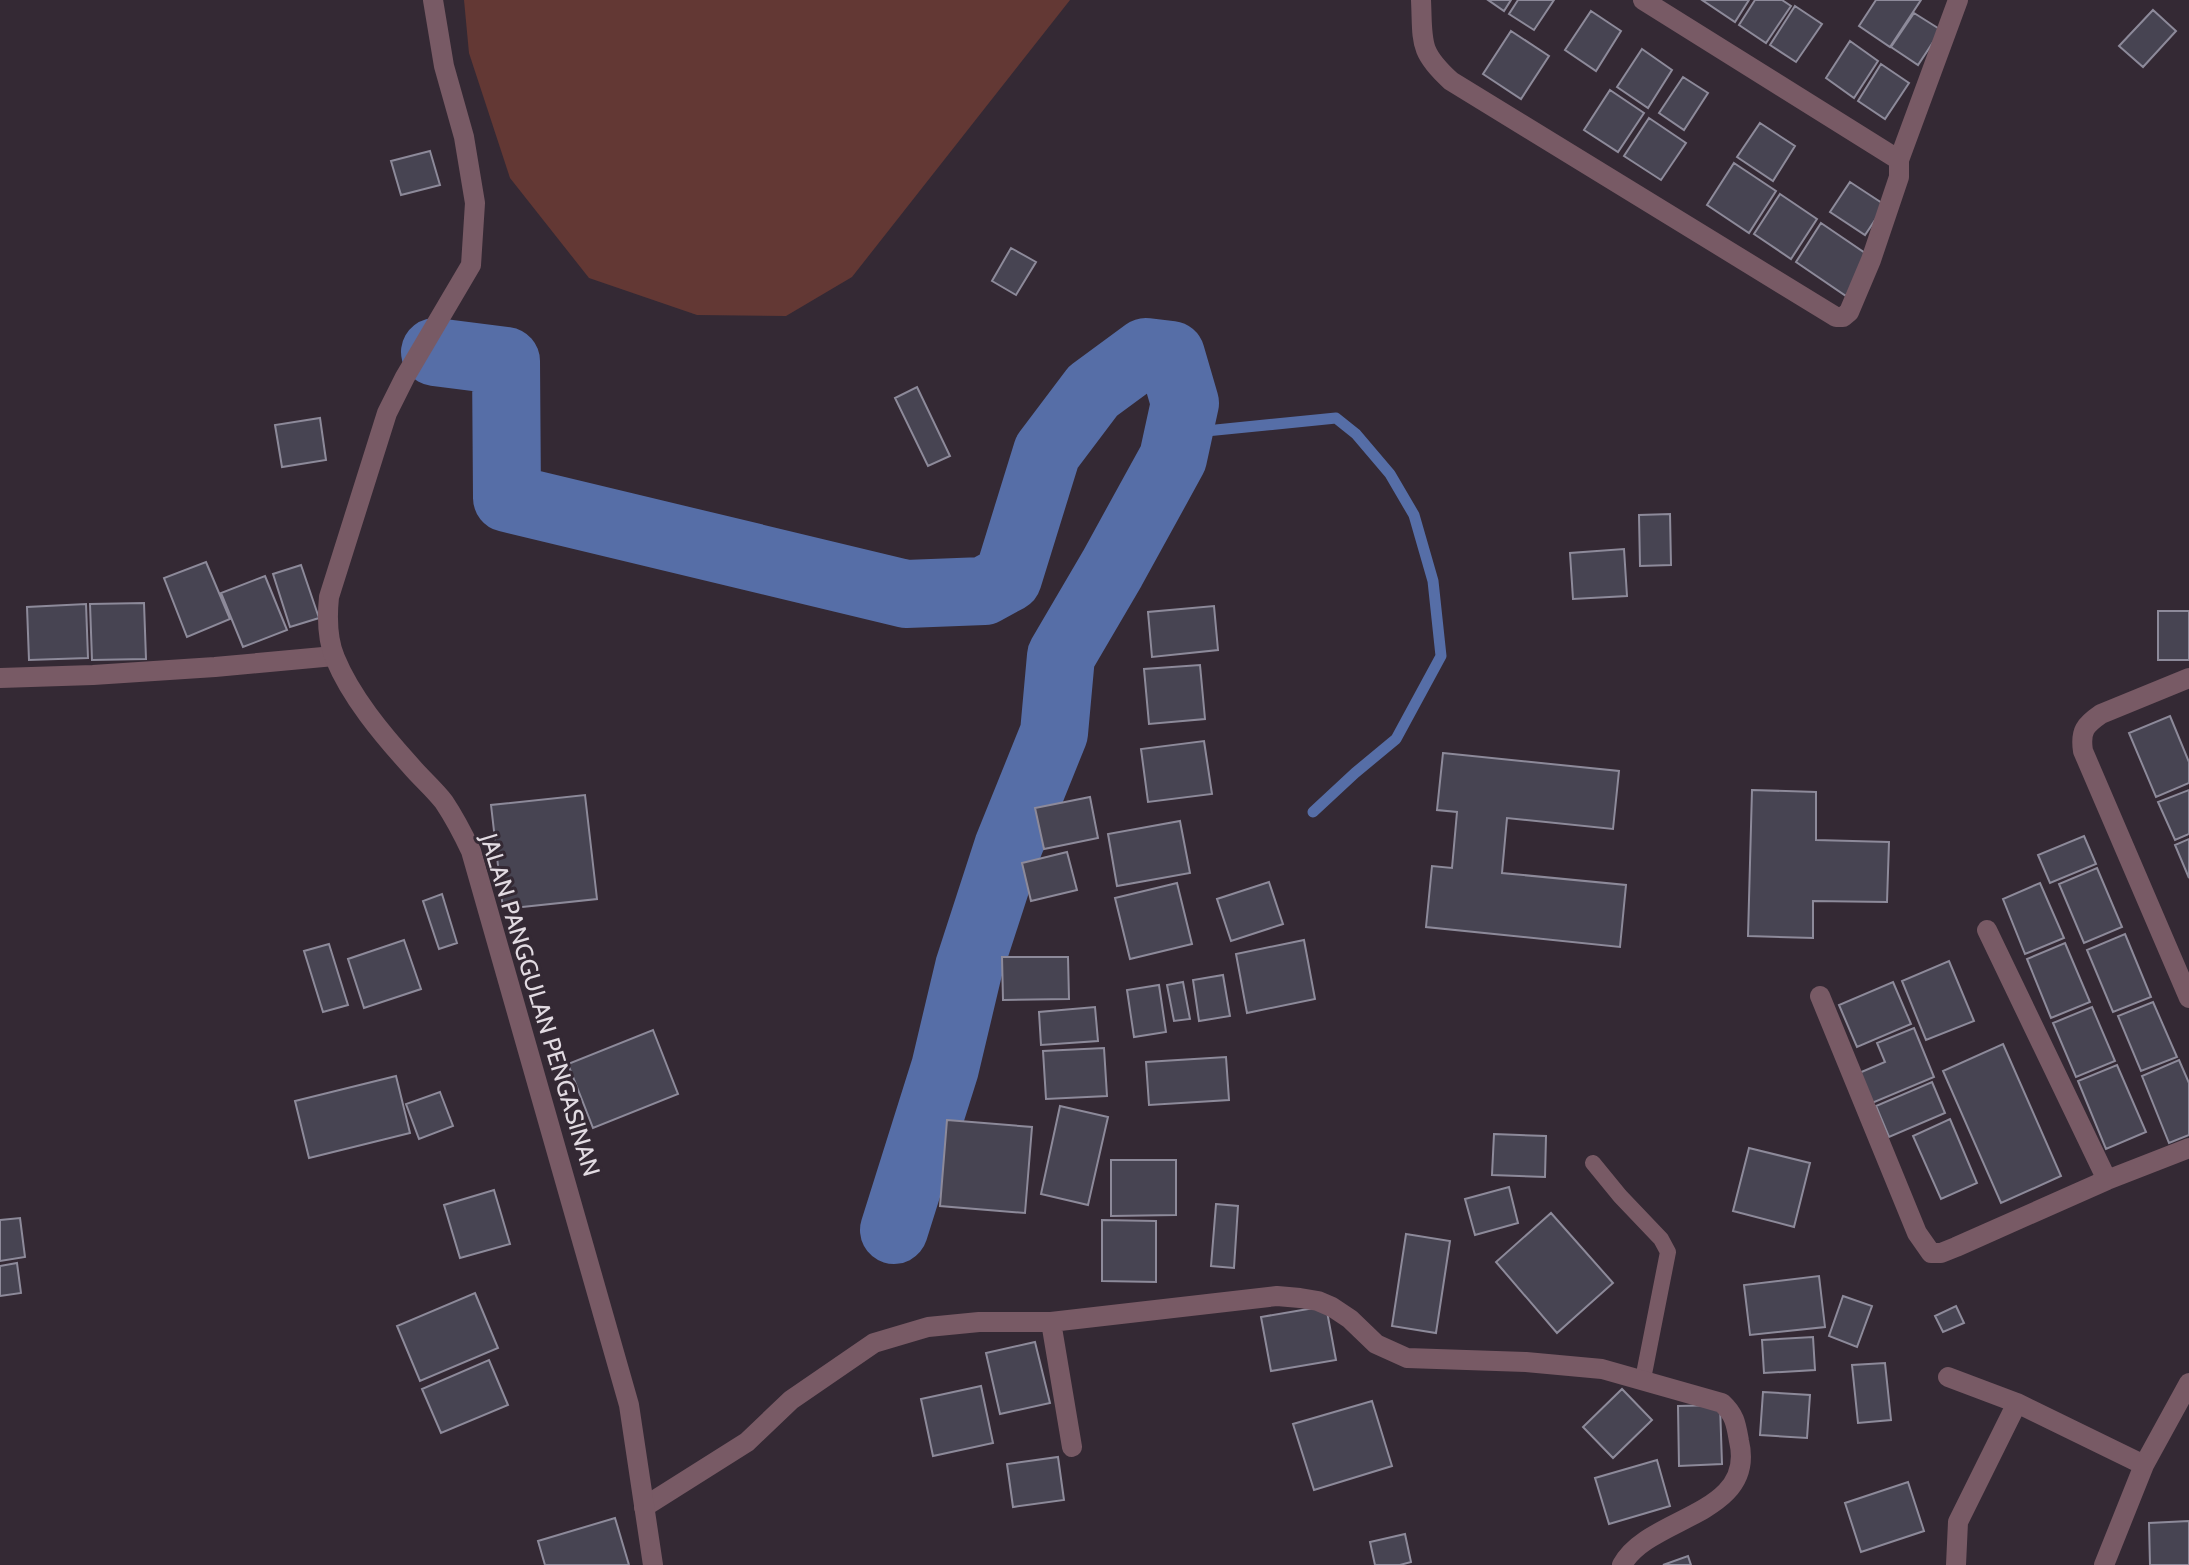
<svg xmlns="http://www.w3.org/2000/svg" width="2189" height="1565" font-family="Cabin,sans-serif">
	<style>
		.green { fill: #633834 }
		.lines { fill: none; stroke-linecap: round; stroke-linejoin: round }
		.stream { stroke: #566ea7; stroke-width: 11 }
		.river { stroke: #566ea7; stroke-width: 68 }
		.building { fill: #474452; stroke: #8d8a9a; stroke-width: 2 }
		.service { stroke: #785a65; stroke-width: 16 }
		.minor { stroke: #785a65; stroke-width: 20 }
		.tertiary { stroke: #785a65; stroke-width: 20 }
		.labels { text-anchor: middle; stroke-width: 6; stroke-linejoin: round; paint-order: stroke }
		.street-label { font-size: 24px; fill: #e2dbe2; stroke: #342934 }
	</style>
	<rect width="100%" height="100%" fill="#342934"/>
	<path class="green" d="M464,0H1070L852,277L786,316L697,315L589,278L510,178L469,53Z"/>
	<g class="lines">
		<path class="stream" d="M1185,403L1206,431L1336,418L1356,434L1390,474L1414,515L1433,581L1441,656L1396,739L1355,773L1313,812"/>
		<path class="river" d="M435,352L506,361L507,498L906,594L984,591L1008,578L1047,452L1093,391L1146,352L1171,355L1185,403L1173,458L1112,569L1061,656L1054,733L1008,847L969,967L945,1068L894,1230"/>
	</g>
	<path class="building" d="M1488,0H1511L1504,11Z
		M1518,0H1554L1534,30L1509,14Z
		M1702,0H1749L1735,22Z
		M1755,0H1782L1791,6L1766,43L1739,25Z
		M1876,0H1921L1890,47L1859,26Z
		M1795,6L1822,24L1796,62L1770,45Z
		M2153,10L2176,31L2143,67L2119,46Z
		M1591,11L1621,31L1596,71L1565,50Z
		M1914,13L1941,30L1918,65L1891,47Z
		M1511,31L1549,56L1521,99L1483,74Z
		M1850,41L1878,61L1854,98L1826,78Z
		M1642,49L1672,70L1648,108L1617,87Z
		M1881,64L1909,83L1885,119L1858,101Z
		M1683,77L1708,93L1684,130L1659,113Z
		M1610,90L1644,113L1618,152L1584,130Z
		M1649,118L1686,143L1661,180L1624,156Z
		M1760,123L1795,146L1773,181L1737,157Z
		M430,151L440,185L401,195L391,161Z
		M1734,163L1776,191L1749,233L1707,205Z
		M1850,182L1885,205L1865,235L1830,212Z
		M1780,194L1817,219L1791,259L1754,234Z
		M1821,223L1871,257L1846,296L1796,262Z
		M1011,248L1036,262L1016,295L992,281Z
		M917,387L950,456L928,466L895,398Z
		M320,418L326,460L282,467L275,425Z
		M1670,514L1671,565L1640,566L1639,515Z
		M1624,549L1627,596L1573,599L1570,553Z
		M206,562L230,619L187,637L164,578Z
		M301,565L319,618L290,627L273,574Z
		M265,576L287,630L243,647L221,593Z
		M144,603L146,659L92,660L90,604Z
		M86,604L88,658L29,660L27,607Z
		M1214,606L1218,650L1152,657L1148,612Z
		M2158,611H2189V660H2158Z
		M1200,665L1205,719L1149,724L1144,669Z
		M2170,716L2189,762V783L2156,797L2129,733Z
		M1204,741L1212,794L1148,802L1141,749Z
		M1443,753L1619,771L1613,829L1507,818L1502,873L1626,885L1620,947L1426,927L1432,866L1452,868L1457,812L1437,810Z
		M1752,790L1816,792V840L1889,842L1887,902L1813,901V938L1748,936Z
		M2189,790V834L2175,840L2158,802Z
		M585,795L597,899L503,909L491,805Z
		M1090,797L1098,838L1044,849L1035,808Z
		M1180,821L1190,873L1117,886L1108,834Z
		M2084,836L2096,864L2050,883L2038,855Z
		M2189,839V878L2175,845Z
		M1067,852L1077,890L1031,901L1022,863Z
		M2097,868L2122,927L2084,943L2059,884Z
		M1269,882L1283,924L1231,941L1217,899Z
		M1177,883L1192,944L1130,959L1115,898Z
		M2040,883L2064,938L2025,954L2003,899Z
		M442,894L457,943L439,949L423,901Z
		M2125,934L2151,997L2113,1012L2087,950Z
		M404,940L421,989L364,1008L348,959Z
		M1304,940L1315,999L1247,1013L1236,954Z
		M2065,943L2090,1002L2051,1018L2027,959Z
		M329,944L348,1005L323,1012L304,951Z
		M1002,957H1068L1069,999L1003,1000Z
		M1949,961L1974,1021L1926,1040L1902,981Z
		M1223,975L1230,1016L1199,1021L1193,980Z
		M1183,982L1190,1019L1174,1021L1167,985Z
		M1893,982L1911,1024L1857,1047L1839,1005Z
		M1159,985L1166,1032L1134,1037L1127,990Z
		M2153,1002L2177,1057L2141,1071L2118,1016Z
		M1095,1007L1098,1041L1041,1045L1039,1012Z
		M2092,1007L2115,1061L2076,1077L2053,1023Z
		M1914,1028L1934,1077L1872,1103L1859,1073L1885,1062L1877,1043Z
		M653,1030L678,1094L593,1128L568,1064Z
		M2003,1044L2061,1176L2001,1203L1943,1071Z
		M1104,1048L1107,1096L1046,1099L1043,1051Z
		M1226,1057L1229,1100L1149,1105L1146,1062Z
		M2179,1060L2189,1083V1135L2169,1143L2142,1076Z
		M2117,1065L2146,1132L2106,1149L2078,1081Z
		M396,1076L410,1133L309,1158L295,1101Z
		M1932,1082L1945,1113L1889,1137L1876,1106Z
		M440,1092L453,1126L419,1139L406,1104Z
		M1060,1106L1108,1117L1088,1205L1041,1194Z
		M1950,1119L1977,1183L1941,1199L1913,1136Z
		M947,1120L1032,1127L1025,1213L940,1206Z
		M1494,1134L1546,1136L1545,1177L1492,1175Z
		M1749,1148L1810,1163L1794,1227L1733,1211Z
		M1111,1160H1176V1215L1111,1216Z
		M1509,1187L1518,1223L1475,1235L1465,1199Z
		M494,1190L510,1244L460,1258L444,1205Z
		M1216,1204L1238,1206L1234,1268L1211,1266Z
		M1551,1213L1613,1283L1557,1333L1496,1262Z
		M20,1218L25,1257L0,1261V1220Z
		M1102,1220L1156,1221V1282L1102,1281Z
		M1406,1234L1450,1241L1436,1333L1392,1326Z
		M17,1263L21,1293L0,1296V1266Z
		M1819,1276L1825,1327L1750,1335L1744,1285Z
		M475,1293L498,1348L420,1381L397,1326Z
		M1843,1296L1872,1306L1857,1347L1829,1336Z
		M1326,1306L1336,1360L1271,1371L1261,1317Z
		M1956,1306L1964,1323L1943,1332L1935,1316Z
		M1813,1337L1815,1370L1764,1373L1762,1340Z
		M1035,1342L1050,1403L1000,1414L986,1353Z
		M489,1360L508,1405L441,1433L422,1389Z
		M1885,1363L1891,1420L1858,1423L1852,1365Z
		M981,1386L993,1443L933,1456L921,1399Z
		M1622,1389L1652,1420L1613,1458L1583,1427Z
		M1763,1392L1810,1395L1807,1438L1760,1435Z
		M1372,1401L1392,1466L1314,1490L1293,1424Z
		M1720,1405L1722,1464L1679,1466L1678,1406Z
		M1058,1457L1064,1500L1013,1507L1007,1464Z
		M1657,1460L1670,1506L1609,1524L1595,1478Z
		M1908,1482L1924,1531L1861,1552L1845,1503Z
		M615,1518L629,1565H545L538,1541Z
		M2189,1521V1565H2150L2149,1523Z
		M1405,1534L1411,1562L1400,1565H1375L1370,1542Z
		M1688,1556L1691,1565H1663Z"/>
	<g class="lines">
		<path class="service" d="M1593,1163L1620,1196L1661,1239L1668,1252L1643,1379"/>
		<path class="minor" d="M1421,0C1423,42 1418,51 1451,81L1836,317H1843L1849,312L1871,260L1899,177V160L1958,0
			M1643,0L1899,160
			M0,678L93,675L215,667L334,656
			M2189,678L2101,714C2085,725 2080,731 2083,751L2189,998
			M1987,930L2107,1180
			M1820,996L1917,1233L1931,1253H1941L1956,1247L2107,1180L2189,1148
			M1051,1322L1072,1447
			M1948,1377L2017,1403L2144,1465
			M644,1507L747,1442L791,1400L874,1343L928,1327L979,1322H1051L1277,1296L1300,1298L1318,1301L1332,1307L1350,1319L1376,1344L1407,1358L1526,1362L1602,1369L1722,1403C1735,1415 1736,1424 1739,1441C1757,1516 1648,1516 1622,1565
			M1956,1565L1958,1522L2017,1403
			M2104,1565L2144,1465L2189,1383"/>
		<path class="tertiary" d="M433,0L444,66L464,137L475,203L471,265L405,377L387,413L329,597C327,617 327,639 335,658C351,697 382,734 410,765C421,778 434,789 444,802C454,817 463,834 471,851L629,1405L653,1565"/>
	</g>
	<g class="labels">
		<g class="street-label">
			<text transform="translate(540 1005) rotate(73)" y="8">JALAN PANGGULAN PENGASINAN</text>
		</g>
	</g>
</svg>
